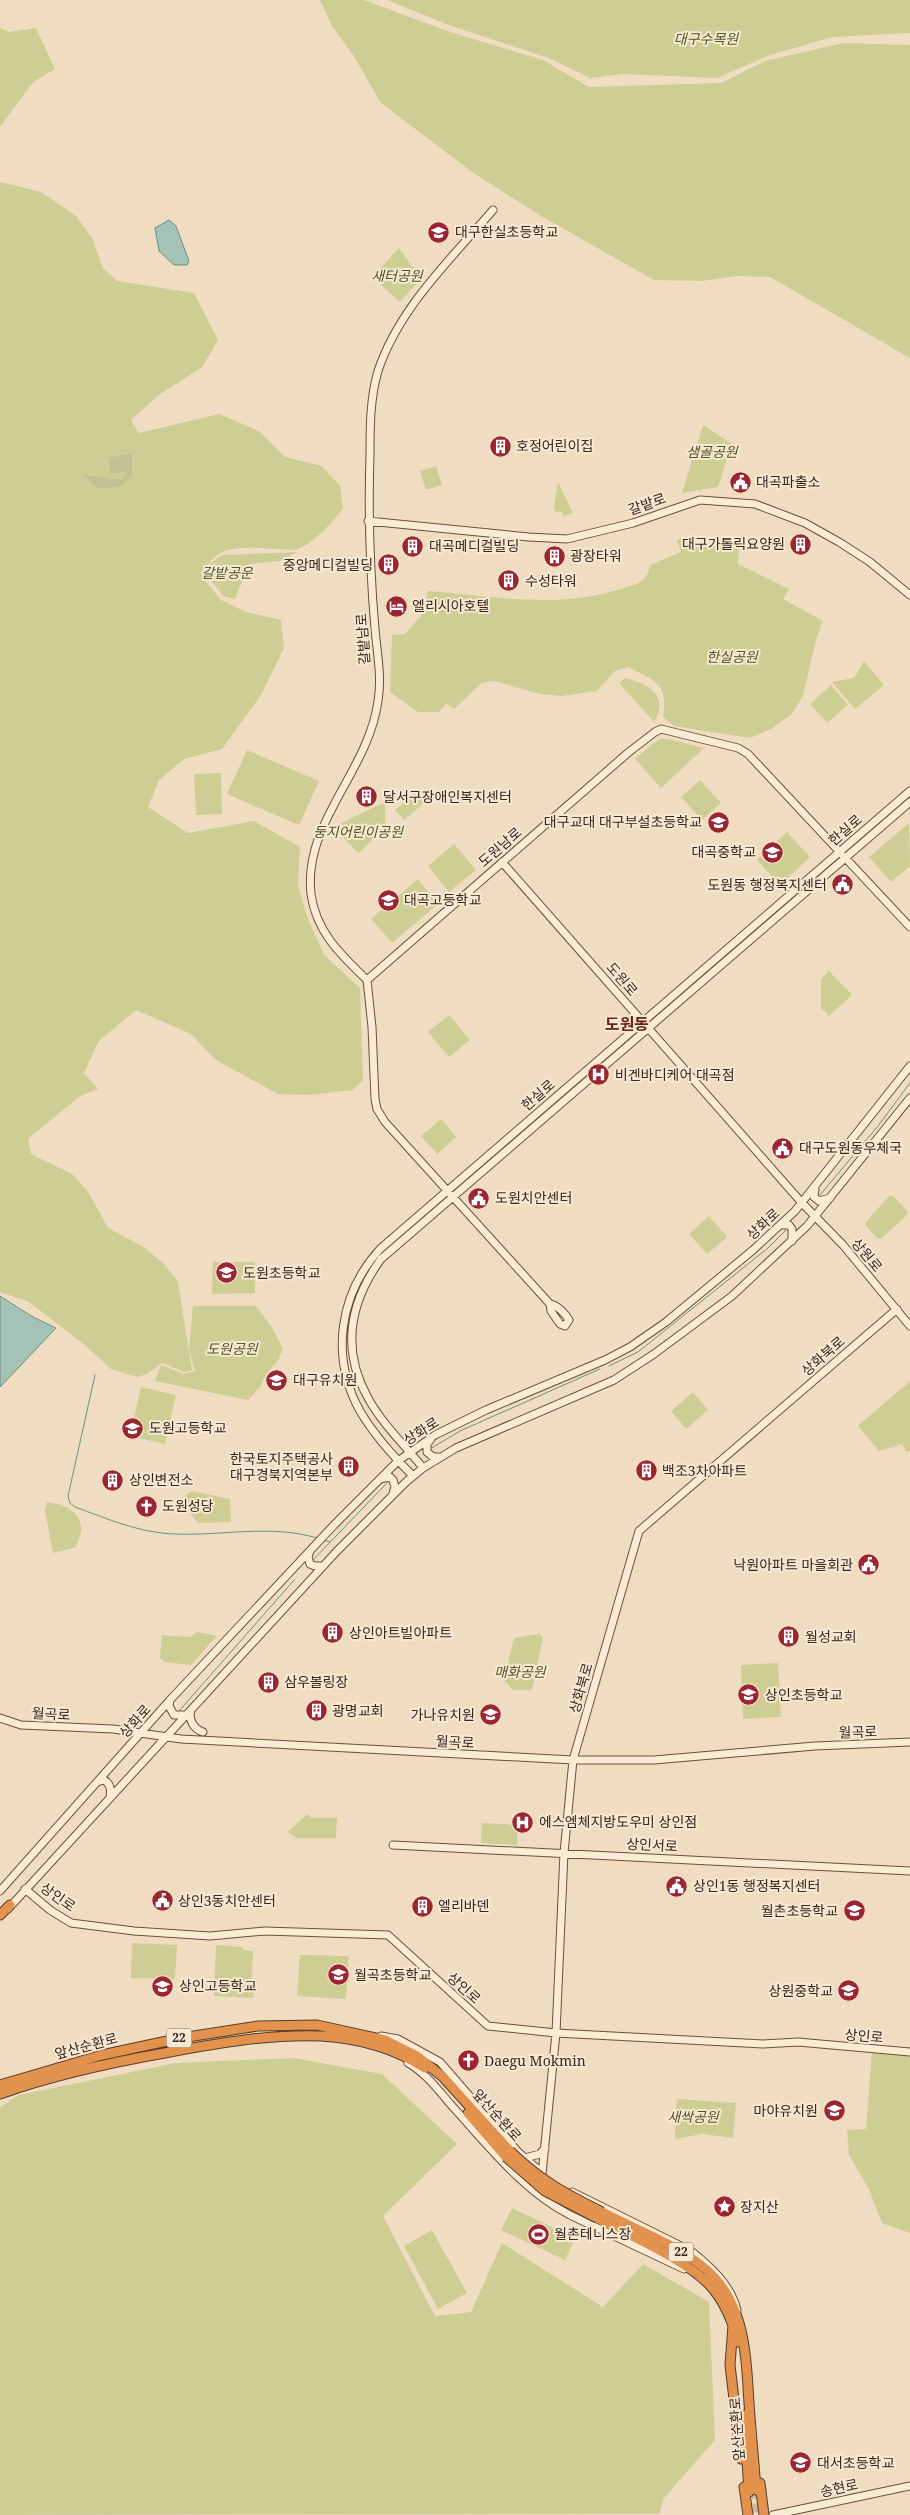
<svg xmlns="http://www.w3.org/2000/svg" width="910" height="2515" font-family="'Noto Serif','Noto Sans KR',serif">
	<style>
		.green { fill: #cece94 }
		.cemetery { fill: #c2c394 }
		.water { fill: #a4c2b6; stroke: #6a9083 }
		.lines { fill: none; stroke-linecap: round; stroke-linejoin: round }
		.stream { stroke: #6a9083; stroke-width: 1 }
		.highway-tunnel { stroke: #cbb9a0; stroke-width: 9; stroke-dasharray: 9 4.5; stroke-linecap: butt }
		.secondary-casing { stroke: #6c4e3b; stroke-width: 9 }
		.highway-casing { stroke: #583c2c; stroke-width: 11 }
		.secondary { stroke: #faebd5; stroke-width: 7 }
		.highway { stroke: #e3924d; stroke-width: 9 }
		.highway-bridge-casing { stroke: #583c2c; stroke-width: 11; stroke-linecap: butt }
		.highway-bridge { stroke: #e3924d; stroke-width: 9 }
		.labels { text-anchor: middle; stroke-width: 4; stroke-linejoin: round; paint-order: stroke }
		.shield { fill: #f7e8d1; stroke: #726153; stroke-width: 1 }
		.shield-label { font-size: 12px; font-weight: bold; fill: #39271d }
		.park-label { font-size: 14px; font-style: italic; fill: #4f5722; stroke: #f7e8d1 }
		.poi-label { font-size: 14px; fill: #39271d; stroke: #f7e8d1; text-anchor: start }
		.street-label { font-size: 14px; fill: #39271d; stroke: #f7e8d1 }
		.quarter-label { font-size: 16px; font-weight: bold; fill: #68221a; stroke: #f7e8d1 }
	</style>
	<rect width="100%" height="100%" fill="#f0ddc1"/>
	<path class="green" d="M320,0H364L450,32L543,60L589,87L721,83L765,61L843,43L910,45V358L770,277L736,276L702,281L654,280L541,216L472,172L381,103L353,55L332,26Z
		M387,0H910V33L833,37L770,55L717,78L623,74L590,78L549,58L449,25Z
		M0,28L9,32L36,28L55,69L33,82L0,127Z
		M0,182L41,192L76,216L92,238L103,268L117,281L194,293L218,340L202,367L159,395L131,420L139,433L219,414L259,431L285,457L322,466L340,486L343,508C335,520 313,544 298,549C294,551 285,549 279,549C248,548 212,540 203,578L221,600L246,612L281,620L284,648L261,695L222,749L184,759L159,780L148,807L188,833L254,821L300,847L298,884L306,914L324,955L360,988L363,1080L353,1090L308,1095L278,1094L216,1060L191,1034L136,1010L98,1042L84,1073L98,1089L80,1096L28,1139L31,1154L72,1174L89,1193L108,1228L142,1246L164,1264L178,1282L192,1370L184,1372L162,1363L147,1374L137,1377L111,1369L86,1346L29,1302L0,1292Z
		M399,248L417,273L420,280L400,302L372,277Z
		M703,425L732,444L718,487L682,493Z
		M436,466L442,485L426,490L420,471Z
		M558,482L573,513L563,516L561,511L555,512L554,508Z
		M688,537L691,548L712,545L739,547L738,564L789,589L783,599L823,621L816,640L803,695L792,714L771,729L750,738L674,726L663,717C669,684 654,680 628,667L615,671L597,691L561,696L540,694L494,681L482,683L454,709L446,704L439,712H418L390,692L392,635L405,634L424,612L428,591C491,596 555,609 617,590C633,585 647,584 650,565L681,552L677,540Z
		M297,552L280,561L249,564L235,599L223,596L206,574L211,563L222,555Z
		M864,661L884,685L855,709L832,682L854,678Z
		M625,678C649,684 670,696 654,722L619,683Z
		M831,685L848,705L827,723L810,704Z
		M661,739H668L704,748L661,788L635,759L652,744Z
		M247,750L319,781L299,825L227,794Z
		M221,773L222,814L196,815L194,774Z
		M700,780L721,803L702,820L681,797Z
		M416,792L425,802L404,820L395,810Z
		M385,802V829L358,853L333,827Z
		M909,823L910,866L891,882L869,857Z
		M787,832L810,857L780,885L757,860Z
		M454,844L476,870L449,892L428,866Z
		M418,879L438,904L392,943L371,919Z
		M829,971L852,995L829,1016L821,1008V979Z
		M449,1015L470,1040L449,1057L428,1032Z
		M441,1119L456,1137L437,1154L421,1136Z
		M889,1196H893L908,1212L907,1215L881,1239L877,1238L866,1226V1222Z
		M709,1216L727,1237L707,1254L689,1234Z
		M213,1262H255V1293L212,1294Z
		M193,1306H256L273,1329L283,1349L277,1362L266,1374L261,1386L248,1400L155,1381L161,1365L184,1374L195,1371L189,1350Z
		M910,1381V1451L906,1452L902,1444L879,1451L858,1426Z
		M141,1387L176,1395L165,1444L130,1436Z
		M693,1392L708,1410L686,1429L671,1411Z
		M192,1491L230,1499L231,1522L198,1523L184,1506L186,1495Z
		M47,1502C61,1504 81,1510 81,1528C82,1534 77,1542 76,1547L53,1553L45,1511Z
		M197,1632L217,1636L191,1665L164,1662L160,1658L162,1635L190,1637Z
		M539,1634L543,1637L532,1690H513L504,1680L514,1638Z
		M778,1663L781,1717L743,1719L741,1665Z
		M307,1814L312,1818H337L336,1838H296L288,1832Z
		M482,1823L518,1825L517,1845L481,1843Z
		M132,1943L177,1945L175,1979L131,1978Z
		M216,1945L242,1947L243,1950L253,1951L251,1989L254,1990L253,1998L214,1996Z
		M300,1955L349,1956L346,1999L297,1996Z
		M872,2050L910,2053V2233L882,2223L868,2187L849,2155L847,2130L866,2129Z
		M294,2058L382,2074L457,2144L383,2216L435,2316L471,2312L502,2243L603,2307L643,2264L709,2302L715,2440L664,2498L659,2514L0,2515V2107L19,2095L176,2063Z
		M677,2099L736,2103L733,2138L702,2134L675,2139Z
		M512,2208L575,2238L565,2260L501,2230Z
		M432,2230L467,2293L438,2309L404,2246Z"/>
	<path class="cemetery" d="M132,453V476L121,486L99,489L83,475L122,480L127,472L110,473V458Z"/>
	<path class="water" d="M169,220L176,226L189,261L187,265H174L159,251L155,228Z
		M0,1296L33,1317L56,1328L0,1387Z"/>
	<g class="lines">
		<path class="stream" d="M820,1195L878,1126L910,1083
			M609,1366L638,1352L768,1248L786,1230
			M95,1375L68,1496L70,1503L75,1507C108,1519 140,1533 175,1534C222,1536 271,1524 317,1538
			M430,1449L460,1431L600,1369
			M323,1540L330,1542
			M312,1561L387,1483
			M179,1711L295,1579"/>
		<path class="highway-tunnel" d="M756,2490L758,2515"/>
		<defs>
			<path id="secondary" d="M368,521L529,537L567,539L633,523L700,500L755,504L805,523L839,542L870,562L910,595
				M502,862L802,1203L843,1245L910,1326
				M367,980C341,955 316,932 311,894C303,822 368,773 378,701C382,678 377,652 375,629C370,571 368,514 370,455C370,428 370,398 378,371C399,308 450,260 493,210
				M815,1189L814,1197L819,1201L830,1198
				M780,1225H789L792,1229V1241
				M550,1304L551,1311L560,1324L565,1326L569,1320C566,1314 557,1305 550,1304L385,1122L377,1109L375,1099L372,1027L367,980L629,752L655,732L661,729L738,748L748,754L910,927
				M431,1439L427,1444V1452L433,1457H439
				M423,1468C404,1444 381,1423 367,1396C341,1348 350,1302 381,1259L910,802
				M413,1476C394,1457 374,1435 360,1411C330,1357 339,1294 380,1249L910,791
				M380,1479L390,1477L393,1480L395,1487L393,1493
				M310,1551L308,1557L310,1564L315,1566H323
				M170,1700L169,1706L174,1715H187
				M191,1710C188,1720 194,1729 203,1732
				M0,1718L21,1725L113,1729L181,1739L573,1760H654L815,1746L910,1742
				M97,1782L104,1780C111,1784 111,1790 110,1797
				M393,1845L910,1871
				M25,1889L50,1910L71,1923L134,1931L210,1936L265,1931L388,1935L488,2026L556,2033L763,2044L798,2042L910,2052
				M0,1891L170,1700L334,1525L398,1461L435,1435L486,1410L605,1360L630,1347L666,1322L753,1250L795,1211L910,1066
				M8,1909L337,1551L406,1482L423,1468L456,1448L614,1380L654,1354L732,1296L807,1226L910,1098
				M381,2036L398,2039L440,2062L518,2152L542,2173
				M408,2063C426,2073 439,2091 452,2106C488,2145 522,2190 570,2215L684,2269
				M525,2158L540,2154L545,2148
				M572,2192L691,2251C711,2267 731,2285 737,2310
				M540,2194L556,2033L564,1853L573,1760L639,1531L897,1309
				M773,2515L910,2486"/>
			<path id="highway" d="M0,1915L10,1905
				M0,2085L102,2055L181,2038L258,2026L317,2025L385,2040L417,2056L443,2077L510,2151
				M0,2094C55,2074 113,2062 170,2052C219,2043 270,2034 321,2036C357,2038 394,2048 425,2068
				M468,2113L506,2157
				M602,2212C635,2229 673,2243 702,2266C745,2299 746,2354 749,2403C751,2432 754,2461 756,2490
				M597,2218C630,2236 691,2261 714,2290C726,2305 733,2323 738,2342
				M733,2325L730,2365L741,2459
				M744,2415L749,2492
				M760,2483L764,2515
				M744,2487L748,2515"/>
		</defs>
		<use href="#secondary" class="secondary-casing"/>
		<use href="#highway" class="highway-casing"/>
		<use href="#secondary" class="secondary"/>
		<use href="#highway" class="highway"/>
		<defs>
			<path id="highway-bridge" d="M510,2151C539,2180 566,2194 602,2212
				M506,2157L545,2191L597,2218"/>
		</defs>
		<use href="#highway-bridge" class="highway-bridge-casing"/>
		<use href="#highway-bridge" class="highway-bridge"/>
	</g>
	<defs>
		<symbol id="school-disc" viewBox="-11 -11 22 22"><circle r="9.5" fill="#9c2532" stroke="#f7e8d1"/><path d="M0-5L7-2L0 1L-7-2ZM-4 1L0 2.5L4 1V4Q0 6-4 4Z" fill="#fff"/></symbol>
		<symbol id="building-disc" viewBox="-11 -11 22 22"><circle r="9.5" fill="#9c2532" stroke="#f7e8d1"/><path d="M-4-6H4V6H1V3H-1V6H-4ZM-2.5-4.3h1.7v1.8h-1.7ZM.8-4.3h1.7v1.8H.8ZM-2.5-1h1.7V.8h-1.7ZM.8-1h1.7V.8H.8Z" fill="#fff"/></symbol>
		<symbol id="civic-disc" viewBox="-11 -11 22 22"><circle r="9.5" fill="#9c2532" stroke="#f7e8d1"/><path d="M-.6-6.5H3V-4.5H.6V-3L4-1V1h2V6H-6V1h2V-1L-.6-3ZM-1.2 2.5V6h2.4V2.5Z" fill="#fff"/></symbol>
		<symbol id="hotel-disc" viewBox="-11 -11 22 22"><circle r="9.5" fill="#9c2532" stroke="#f7e8d1"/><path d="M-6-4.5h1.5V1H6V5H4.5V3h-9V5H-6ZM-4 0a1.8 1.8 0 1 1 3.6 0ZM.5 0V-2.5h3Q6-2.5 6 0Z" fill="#fff"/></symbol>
		<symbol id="hospital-disc" viewBox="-11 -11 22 22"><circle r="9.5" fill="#9c2532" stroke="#f7e8d1"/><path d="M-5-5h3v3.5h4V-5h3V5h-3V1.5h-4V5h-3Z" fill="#fff"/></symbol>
		<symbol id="church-disc" viewBox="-11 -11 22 22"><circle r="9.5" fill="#9c2532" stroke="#f7e8d1"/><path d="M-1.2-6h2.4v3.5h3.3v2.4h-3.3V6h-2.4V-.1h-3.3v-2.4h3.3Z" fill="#fff"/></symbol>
		<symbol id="sight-disc" viewBox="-11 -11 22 22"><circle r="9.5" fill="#9c2532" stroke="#f7e8d1"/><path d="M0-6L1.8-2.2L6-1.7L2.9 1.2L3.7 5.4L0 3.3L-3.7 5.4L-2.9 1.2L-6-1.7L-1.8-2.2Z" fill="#fff"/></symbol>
		<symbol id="stadium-disc" viewBox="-11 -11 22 22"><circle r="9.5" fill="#9c2532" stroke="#f7e8d1"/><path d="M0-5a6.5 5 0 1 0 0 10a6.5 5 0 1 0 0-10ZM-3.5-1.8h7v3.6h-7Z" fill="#fff"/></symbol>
	</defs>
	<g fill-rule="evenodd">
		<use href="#school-disc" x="426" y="220" width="25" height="25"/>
		<use href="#building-disc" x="488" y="434" width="25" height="25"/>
		<use href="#civic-disc" x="728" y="470" width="25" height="25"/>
		<use href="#building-disc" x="788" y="532" width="25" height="25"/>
		<use href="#building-disc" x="400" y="534" width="25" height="25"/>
		<use href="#building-disc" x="542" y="544" width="25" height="25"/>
		<use href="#building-disc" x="376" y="552" width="25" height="25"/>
		<use href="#building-disc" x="496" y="568" width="25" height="25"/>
		<use href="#hotel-disc" x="384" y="594" width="25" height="25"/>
		<use href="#building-disc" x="354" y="784" width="25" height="25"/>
		<use href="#school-disc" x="706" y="810" width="25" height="25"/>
		<use href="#school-disc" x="760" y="840" width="25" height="25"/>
		<use href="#civic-disc" x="830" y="872" width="25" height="25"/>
		<use href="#school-disc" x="376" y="888" width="25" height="25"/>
		<use href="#hospital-disc" x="586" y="1062" width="25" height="25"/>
		<use href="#civic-disc" x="770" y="1136" width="25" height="25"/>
		<use href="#civic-disc" x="466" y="1186" width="25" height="25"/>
		<use href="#school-disc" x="214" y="1260" width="25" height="25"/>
		<use href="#school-disc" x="264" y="1368" width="25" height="25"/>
		<use href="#school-disc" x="120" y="1416" width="25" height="25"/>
		<use href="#building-disc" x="336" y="1454" width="25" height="25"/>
		<use href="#building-disc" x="634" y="1458" width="25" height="25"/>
		<use href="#building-disc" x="100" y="1468" width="25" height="25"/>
		<use href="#church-disc" x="134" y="1494" width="25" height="25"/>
		<use href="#civic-disc" x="856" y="1552" width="25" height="25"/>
		<use href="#building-disc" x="320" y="1620" width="25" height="25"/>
		<use href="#building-disc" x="776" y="1624" width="25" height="25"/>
		<use href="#building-disc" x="256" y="1670" width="25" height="25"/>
		<use href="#school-disc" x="736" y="1682" width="25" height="25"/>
		<use href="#building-disc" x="304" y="1698" width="25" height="25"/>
		<use href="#school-disc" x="478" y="1702" width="25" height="25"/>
		<use href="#hospital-disc" x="510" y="1810" width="25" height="25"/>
		<use href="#civic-disc" x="664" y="1874" width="25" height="25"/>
		<use href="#civic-disc" x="150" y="1888" width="25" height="25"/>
		<use href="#building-disc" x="410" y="1894" width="25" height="25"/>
		<use href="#school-disc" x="842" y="1898" width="25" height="25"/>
		<use href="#school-disc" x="326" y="1962" width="25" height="25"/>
		<use href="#school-disc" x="150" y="1974" width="25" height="25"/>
		<use href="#school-disc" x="836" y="1978" width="25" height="25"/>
		<use href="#church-disc" x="456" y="2048" width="25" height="25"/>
		<use href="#school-disc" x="822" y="2098" width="25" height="25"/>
		<use href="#sight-disc" x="712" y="2194" width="25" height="25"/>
		<use href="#stadium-disc" x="526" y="2222" width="25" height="25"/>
		<use href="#school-disc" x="788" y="2450" width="25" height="25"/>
	</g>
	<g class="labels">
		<g class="shield">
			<rect x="166.5" y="2028.5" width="25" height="19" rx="4"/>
			<rect x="668.5" y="2242.5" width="25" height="19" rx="4"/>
		</g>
		<g class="shield-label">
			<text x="179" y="2042">22</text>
			<text x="681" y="2256">22</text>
		</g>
		<g class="park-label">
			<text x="706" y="44">대구수목원</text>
			<text x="397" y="281">새터공원</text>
			<text x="712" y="457">샘골공원</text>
			<text x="227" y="578">갈밭공운</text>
			<text x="732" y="662">한실공원</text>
			<text x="358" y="837">둥지어린이공원</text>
			<text x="232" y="1354">도원공원</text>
			<text x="520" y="1677">매화공원</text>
			<text x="693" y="2122">새싹공원</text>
		</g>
		<g class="poi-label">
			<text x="455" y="237">대구한실초등학교</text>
			<text x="516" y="451">호정어린이집</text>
			<text x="756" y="487">대곡파출소</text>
			<text x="785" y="549" text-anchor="end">대구가톨릭요양원</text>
			<text x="429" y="551">대곡메디컬빌딩</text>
			<text x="570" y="561">광장타워</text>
			<text x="373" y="570" text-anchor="end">중앙메디컬빌딩</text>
			<text x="525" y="586">수성타워</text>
			<text x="412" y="611">엘리시아호텔</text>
			<text x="383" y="802">달서구장애인복지센터</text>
			<text x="702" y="827" text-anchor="end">대구교대 대구부설초등학교</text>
			<text x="756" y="857" text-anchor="end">대곡중학교</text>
			<text x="827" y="890" text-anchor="end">도원동 행정복지센터</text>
			<text x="404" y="905">대곡고등학교</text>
			<text x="615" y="1080">비겐바디케어 대곡점</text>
			<text x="799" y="1153">대구도원동우체국</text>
			<text x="495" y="1203">도원치안센터</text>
			<text x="243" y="1278">도원초등학교</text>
			<text x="293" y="1385">대구유치원</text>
			<text x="149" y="1433">도원고등학교</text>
			<text x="333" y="1464" text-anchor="end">한국토지주택공사<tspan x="333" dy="16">대구경북지역본부</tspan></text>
			<text x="662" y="1476">백조3차아파트</text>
			<text x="129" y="1485">상인변전소</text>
			<text x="162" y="1511">도원성당</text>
			<text x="853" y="1570" text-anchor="end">낙원아파트 마을회관</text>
			<text x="349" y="1638">상인아트빌아파트</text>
			<text x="805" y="1642">월성교회</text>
			<text x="284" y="1687">삼우볼링장</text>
			<text x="765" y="1700">상인초등학교</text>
			<text x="332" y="1716">광명교회</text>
			<text x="475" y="1720" text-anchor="end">가나유치원</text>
			<text x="539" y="1827">에스엠체지방도우미 상인점</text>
			<text x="693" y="1891">상인1동 행정복지센터</text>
			<text x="178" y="1906">상인3동치안센터</text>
			<text x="438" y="1911">엘리바덴</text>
			<text x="838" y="1916" text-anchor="end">월촌초등학교</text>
			<text x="354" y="1980">월곡초등학교</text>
			<text x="179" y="1991">상인고등학교</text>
			<text x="833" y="1996" text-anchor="end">상원중학교</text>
			<text x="484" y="2066">Daegu Mokmin</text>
			<text x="818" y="2116" text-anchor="end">마야유치원</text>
			<text x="740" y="2212">장지산</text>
			<text x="554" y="2239">월촌테니스장</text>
			<text x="817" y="2468">대서초등학교</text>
		</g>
		<g class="street-label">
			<text transform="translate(647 504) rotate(-20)" y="5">갈밭로</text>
			<text transform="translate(363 639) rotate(-94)" y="5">갈밭남로</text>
			<text transform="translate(845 830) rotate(-41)" y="5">한실로</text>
			<text transform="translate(500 847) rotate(-41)" y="5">도원남로</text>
			<text transform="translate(622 979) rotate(49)" y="5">도원로</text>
			<text transform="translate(538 1095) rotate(-41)" y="5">한실로</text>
			<text transform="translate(763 1224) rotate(-43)" y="5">상화로</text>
			<text transform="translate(867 1255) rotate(50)" y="5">상원로</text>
			<text transform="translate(823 1356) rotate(-41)" y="5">상화북로</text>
			<text transform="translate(421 1431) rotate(-32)" y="5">상화로</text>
			<text transform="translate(581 1688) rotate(-74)" y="5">상화북로</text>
			<text transform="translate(51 1714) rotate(3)" y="5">월곡로</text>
			<text transform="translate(135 1721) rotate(-48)" y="5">상화로</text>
			<text transform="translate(858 1732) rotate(-2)" y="5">월곡로</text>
			<text transform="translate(455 1742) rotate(3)" y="5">월곡로</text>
			<text transform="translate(652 1845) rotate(3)" y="5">상인서로</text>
			<text transform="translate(58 1897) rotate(35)" y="5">상인로</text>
			<text transform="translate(464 1988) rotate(42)" y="5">상인로</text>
			<text transform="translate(864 2036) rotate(5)" y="5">상인로</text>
			<text transform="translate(86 2046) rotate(-15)" y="5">앞산순환로</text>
			<text transform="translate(497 2115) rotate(48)" y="5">앞산순환로</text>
			<text transform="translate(737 2429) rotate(-94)" y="5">앞산순환로</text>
			<text transform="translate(839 2488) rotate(-12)" y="5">송현로</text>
		</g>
		<g class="quarter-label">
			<text x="627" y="1030">도원동</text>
		</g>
	</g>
</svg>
